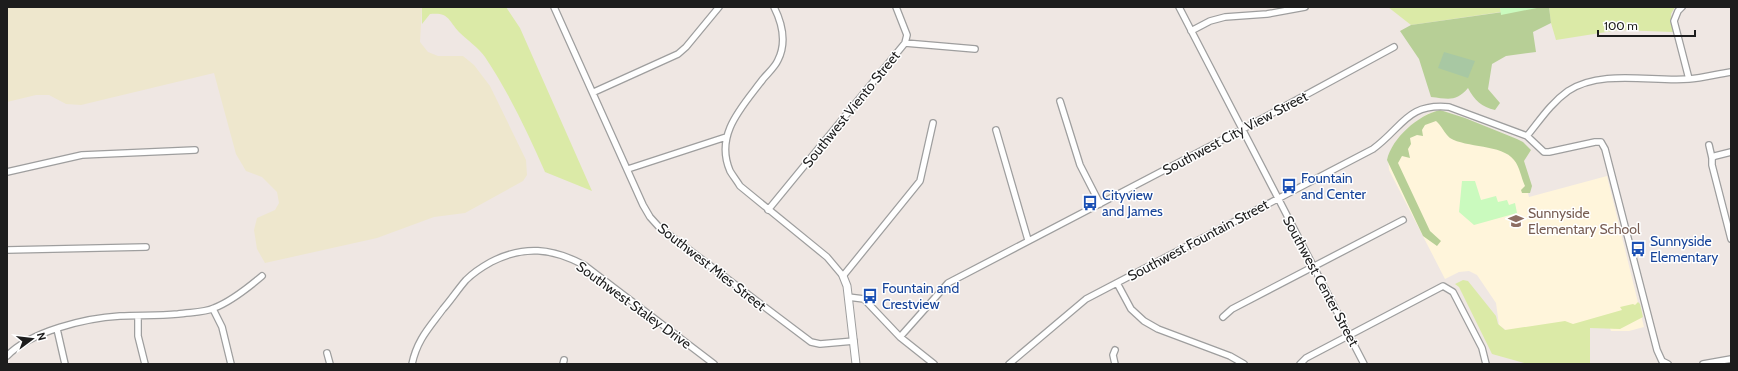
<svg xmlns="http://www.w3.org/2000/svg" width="1738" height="371" font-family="Cabin,sans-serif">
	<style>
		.education { fill: #fff5db }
		.farmland { fill: #eee7cd }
		.grass { fill: #dbeaa7 }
		.forest { fill: #b7cf96 }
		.cemetery { fill: #a8c8a3 }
		.park { fill: #cafabe }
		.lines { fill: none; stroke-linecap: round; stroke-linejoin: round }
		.minor-casing { stroke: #9e9e9e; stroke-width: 8 }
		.tertiary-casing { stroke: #9e9e9e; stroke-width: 9 }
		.minor { stroke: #fff; stroke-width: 5.5 }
		.tertiary { stroke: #fff; stroke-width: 7 }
		.labels { text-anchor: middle; stroke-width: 3; stroke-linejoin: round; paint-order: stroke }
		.street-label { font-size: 14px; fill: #1d1d1d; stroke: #fff }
		.transit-label { font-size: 14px; fill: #164399; stroke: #fff; text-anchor: start }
		.education-label { font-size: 14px; fill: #785e54; stroke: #fff; text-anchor: start }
	</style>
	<rect width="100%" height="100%" fill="#efe7e3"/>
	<path class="education" d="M1438,111L1445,112L1513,139L1529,197L1607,176L1644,327L1629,331H1611L1606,318L1574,325L1507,331L1499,325L1496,303L1477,275L1469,271L1459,272L1445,279L1389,170L1388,157L1414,124L1427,114Z"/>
	<path class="farmland" d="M7,7H422L420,42L428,52L438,56H463L474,65L490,86L526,160L527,175L523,181L465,213L434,217L377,238L265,263L257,249L254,230L257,218L275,210L279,203L277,192L262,177L246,171L236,154L214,73L81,105L66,104L49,95H36L7,102Z"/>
	<path class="grass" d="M422,7H506L520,28L592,191L545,172C528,133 509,93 485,57C479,48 467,40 459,32C448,20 449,12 430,14L422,24Z
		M1388,7H1500L1501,12L1411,25Z
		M1549,7H1675L1671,14L1673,32L1619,30L1556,40L1551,23Z
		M1463,280L1468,281L1496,316L1498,324L1505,330L1565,321L1573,324L1622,310L1620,307L1633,304L1635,305L1638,302L1640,304L1643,317L1620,329L1590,328V364H1528L1492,354L1459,287L1455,284Z"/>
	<path class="forest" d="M1538,7H1549L1551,23L1533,32L1536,52L1506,56L1492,64L1488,89L1500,103L1495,110C1482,107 1474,100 1468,88C1456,102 1449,99 1431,97L1419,59L1400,31L1411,25Z
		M1440,110L1465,118L1517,139L1523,142L1531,150L1524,161L1532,186L1530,193H1522L1521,190L1525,186C1521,178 1520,167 1514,160C1502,144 1466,148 1450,138C1445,134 1441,125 1436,121L1425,125L1422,130L1423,136L1417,135L1410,138L1411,144L1408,149L1410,158L1402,156L1398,163L1430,231L1441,241L1437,246L1423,236L1387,160C1392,138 1418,115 1440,110Z"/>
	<path class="cemetery" d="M1444,52L1475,61L1468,78L1438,68Z"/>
	<path class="park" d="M1500,7H1542L1501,15Z
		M1462,181H1475L1481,200L1496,196L1498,202L1507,200L1509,205L1515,203L1517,213L1474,225L1459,212Z"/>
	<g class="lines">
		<defs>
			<path id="minor" d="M554,7L643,205L650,217L659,227L811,342L820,344L854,341
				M774,7C782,23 787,42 778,60C775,67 768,73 763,79C743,106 714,134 730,171C733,176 737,181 740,186L827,257L843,276L920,181L933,123
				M1179,7L1364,364
				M1682,7L1678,11L1674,21L1689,79
				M1191,31L1210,21L1225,17L1267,14L1305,7
				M905,43L975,49
				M594,92L678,54L686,47L719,7
				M1060,101L1080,165L1100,204
				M996,130L1028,240
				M1527,136C1540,120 1551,103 1568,91C1601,69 1652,82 1689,79C1703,78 1717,74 1731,72
				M1709,145L1712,158V165L1731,239
				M1712,158L1715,156L1731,152
				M628,169L726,137
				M7,172L82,155L195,150
				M768,210L905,43L907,35L896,7
				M7,250L146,247
				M1117,283L1131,309L1144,321L1158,329L1230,356L1244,364
				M848,297L864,299L900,337L934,364
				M213,309L222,327L231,364
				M138,317V336L145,364
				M1223,317L1232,309L1403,220
				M57,329L65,364
				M900,337L948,283L1241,130L1394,47
				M327,353L330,364
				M7,356C31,331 86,318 120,316C139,315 158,316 178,314C189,312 204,313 214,308C230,302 249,287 262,276
				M412,364C417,340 429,328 443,309C451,300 458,289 466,280C473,273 482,267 491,262C524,245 552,248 584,265L714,364
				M563,364L564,360
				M1009,364L1086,299L1373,149C1403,127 1407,103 1449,107L1527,136L1544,152H1549L1595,142H1601L1605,149L1657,350L1662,361L1668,364
				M1115,364L1113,355L1115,350
				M1300,364L1306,358L1443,286L1453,292L1482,348L1486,364
				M1703,364L1731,359"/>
			<path id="tertiary" d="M843,276L847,286L856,364"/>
		</defs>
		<use href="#minor" class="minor-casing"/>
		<use href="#tertiary" class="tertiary-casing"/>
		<use href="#minor" class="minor"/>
		<use href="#tertiary" class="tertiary"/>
	</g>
	<defs>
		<symbol id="bus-bare" viewBox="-9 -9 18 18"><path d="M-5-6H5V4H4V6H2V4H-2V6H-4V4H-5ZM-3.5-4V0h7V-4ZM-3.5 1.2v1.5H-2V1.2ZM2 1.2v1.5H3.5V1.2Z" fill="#1a4fb4" stroke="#fff" stroke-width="2.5" paint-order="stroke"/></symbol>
		<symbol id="school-bare" viewBox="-9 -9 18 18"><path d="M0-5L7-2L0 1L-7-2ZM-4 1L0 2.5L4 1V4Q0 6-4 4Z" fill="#8d6e63" stroke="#fff" stroke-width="2.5" paint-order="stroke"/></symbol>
	</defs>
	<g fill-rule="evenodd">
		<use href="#bus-bare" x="1278" y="175" width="22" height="22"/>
		<use href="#bus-bare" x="1079" y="192" width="22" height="22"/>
		<use href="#school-bare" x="1505" y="210" width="22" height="22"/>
		<use href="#bus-bare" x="1627" y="238" width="22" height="22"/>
		<use href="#bus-bare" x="859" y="285" width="22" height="22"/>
	</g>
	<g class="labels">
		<g class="street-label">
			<text transform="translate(851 109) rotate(-51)" y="5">Southwest Viento Street</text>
			<text transform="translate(1235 133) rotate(-28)" y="5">Southwest City View Street</text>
			<text transform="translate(1198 240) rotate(-28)" y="5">Southwest Fountain Street</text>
			<text transform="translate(712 267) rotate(38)" y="5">Southwest Mies Street</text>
			<text transform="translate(1321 281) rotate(62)" y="5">Southwest Center Street</text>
			<text transform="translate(634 305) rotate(36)" y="5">Southwest Staley Drive</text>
		</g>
		<g class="transit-label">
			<text x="1301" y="183">Fountain<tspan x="1301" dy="16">and Center</tspan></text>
			<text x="1102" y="200">Cityview<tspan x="1102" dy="16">and James</tspan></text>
			<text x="1650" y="246">Sunnyside<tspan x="1650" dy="16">Elementary</tspan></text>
			<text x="882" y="293">Fountain and<tspan x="882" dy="16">Crestview</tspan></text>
		</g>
		<g class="education-label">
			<text x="1528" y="218">Sunnyside<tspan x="1528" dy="16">Elementary School</tspan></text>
		</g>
	</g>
	<rect width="1738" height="371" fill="none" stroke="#1d1d1d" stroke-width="16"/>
	<g transform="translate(32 339) rotate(75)" stroke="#ffffff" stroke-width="3" paint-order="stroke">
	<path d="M0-3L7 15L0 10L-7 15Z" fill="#1d1d1d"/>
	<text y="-6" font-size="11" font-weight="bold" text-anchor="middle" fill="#1d1d1d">N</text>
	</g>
	<path d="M1598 30v6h97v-6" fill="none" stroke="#1d1d1d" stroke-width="2"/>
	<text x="1604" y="30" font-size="12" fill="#1d1d1d" stroke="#ffffff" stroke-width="3" paint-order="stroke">100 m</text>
</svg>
